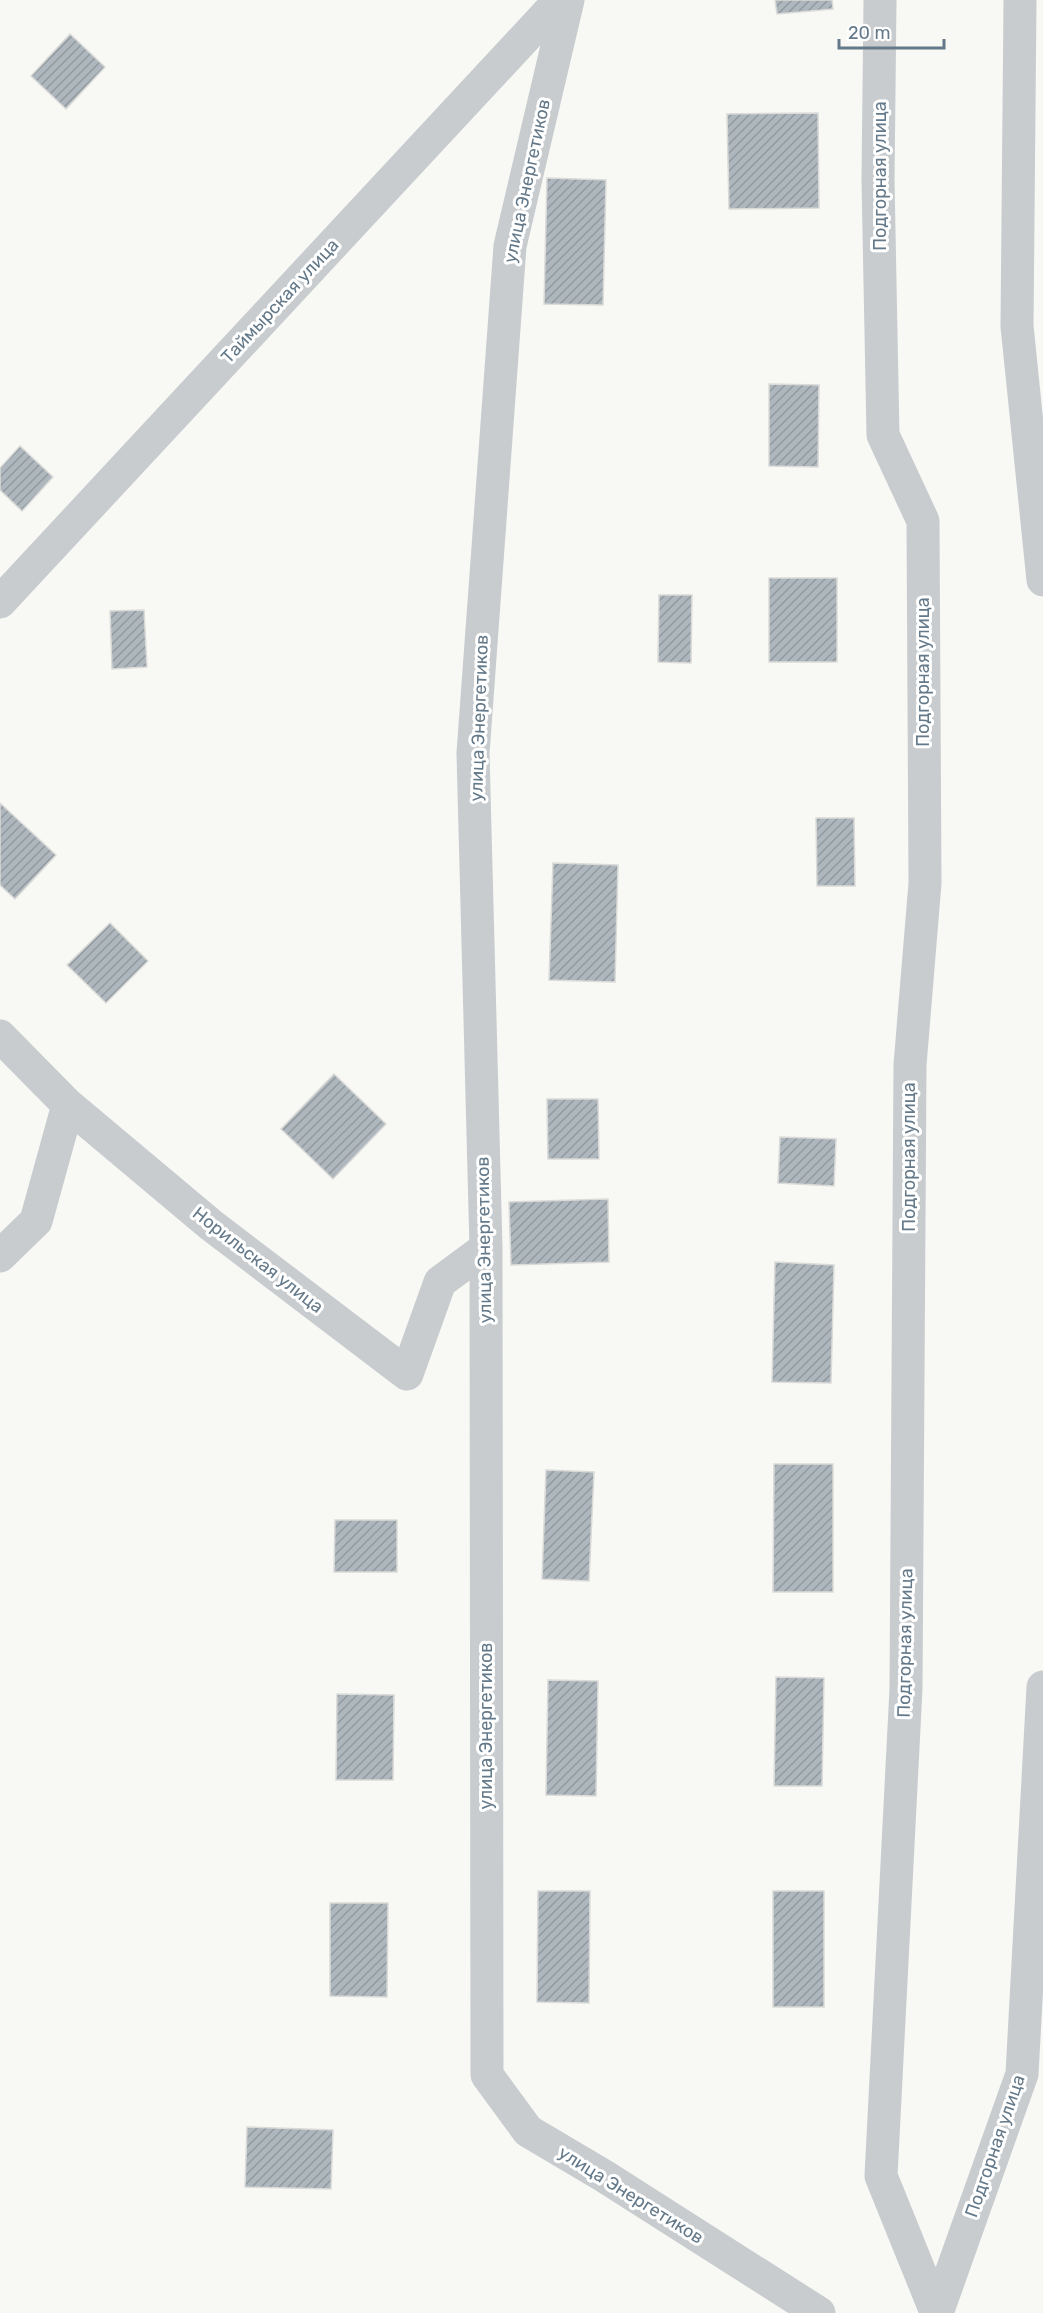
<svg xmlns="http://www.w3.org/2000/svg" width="1043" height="2313" font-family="Rubik,sans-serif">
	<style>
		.building { fill: url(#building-hatch); stroke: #dadad8; stroke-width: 1.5 }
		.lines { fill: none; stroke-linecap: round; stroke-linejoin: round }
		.street { stroke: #c8cccf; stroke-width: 33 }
		.labels { text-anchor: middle; stroke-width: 6; stroke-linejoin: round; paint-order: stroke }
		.street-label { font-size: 18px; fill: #647989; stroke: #fff }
	</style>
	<defs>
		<pattern id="building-hatch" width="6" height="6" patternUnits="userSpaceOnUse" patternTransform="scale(1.5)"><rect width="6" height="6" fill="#aeb7bd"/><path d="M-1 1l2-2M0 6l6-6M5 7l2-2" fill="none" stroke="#919a9f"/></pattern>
	</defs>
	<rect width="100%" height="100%" fill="#f8f8f5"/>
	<path class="building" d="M775,0H832L833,9L777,14Z
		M70,34L105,67L66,109L31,76Z
		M818,113L819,208L729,209L727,114Z
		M547,178L606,180L603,305L544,304Z
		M769,384L819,385L818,467L769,466Z
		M20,446L53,477L22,511L0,490V468Z
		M769,578H837V662H769Z
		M659,595H692L691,663L658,662Z
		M144,610L147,667L112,669L110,611Z
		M0,803L56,855L15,899L0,885Z
		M816,818H854L855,886H817Z
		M553,863L618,865L615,982L549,980Z
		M110,923L148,961L106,1003L67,965Z
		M334,1074L386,1124L333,1179L281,1129Z
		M547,1099H598L599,1159H548Z
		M780,1137L836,1139L834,1186L778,1183Z
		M608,1199L609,1262L511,1265L509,1202Z
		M775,1262L834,1265L831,1383L772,1382Z
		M774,1464H833V1592H773Z
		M546,1470L594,1472L589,1581L542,1579Z
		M335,1520H397V1572H334Z
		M776,1677L824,1678L822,1786H774Z
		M548,1680L598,1681L596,1796L546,1795Z
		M337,1694L394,1695L393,1780H336Z
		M538,1891H590L589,2003L537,2002Z
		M773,1891H824V2007H773Z
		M330,1903H388L387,1997L330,1996Z
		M247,2127L333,2130L331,2189L245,2187Z"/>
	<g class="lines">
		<path class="street" d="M568,0L510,246L473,753L486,1248L487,2075L528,2131L604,2176L819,2313
			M880,0L878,180L883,435L923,521L925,883L910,1065L906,1689L881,2176L936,2312
			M1020,0L1017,326L1043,580
			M0,602L560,0
			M0,1036L68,1105L211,1225L407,1374L440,1282L486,1248
			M0,1256L36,1221L68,1105
			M937,2313L1022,2074L1043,1687"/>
	</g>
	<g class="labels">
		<g class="street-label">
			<text transform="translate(880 176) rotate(-90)" y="6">Подгорная улица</text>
			<text transform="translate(527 181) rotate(-78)" y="6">улица Энергетиков</text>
			<text transform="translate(280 301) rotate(-47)" y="6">Таймырская улица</text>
			<text transform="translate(923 672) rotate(-90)" y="6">Подгорная улица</text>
			<text transform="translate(479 718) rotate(-88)" y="6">улица Энергетиков</text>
			<text transform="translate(909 1157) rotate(-90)" y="6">Подгорная улица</text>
			<text transform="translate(484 1240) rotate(-91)" y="6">улица Энергетиков</text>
			<text transform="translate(258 1260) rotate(38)" y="6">Норильская улица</text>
			<text transform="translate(905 1643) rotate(-89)" y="6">Подгорная улица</text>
			<text transform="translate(486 1726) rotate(-90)" y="6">улица Энергетиков</text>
			<text transform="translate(995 2146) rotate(-71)" y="6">Подгорная улица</text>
			<text transform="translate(631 2195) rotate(32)" y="6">улица Энергетиков</text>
		</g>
	</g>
	<path d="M839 39v9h105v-9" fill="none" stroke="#647989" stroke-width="3"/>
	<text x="848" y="39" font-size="18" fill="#647989" stroke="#ffffff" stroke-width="4.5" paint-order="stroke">20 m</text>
</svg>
